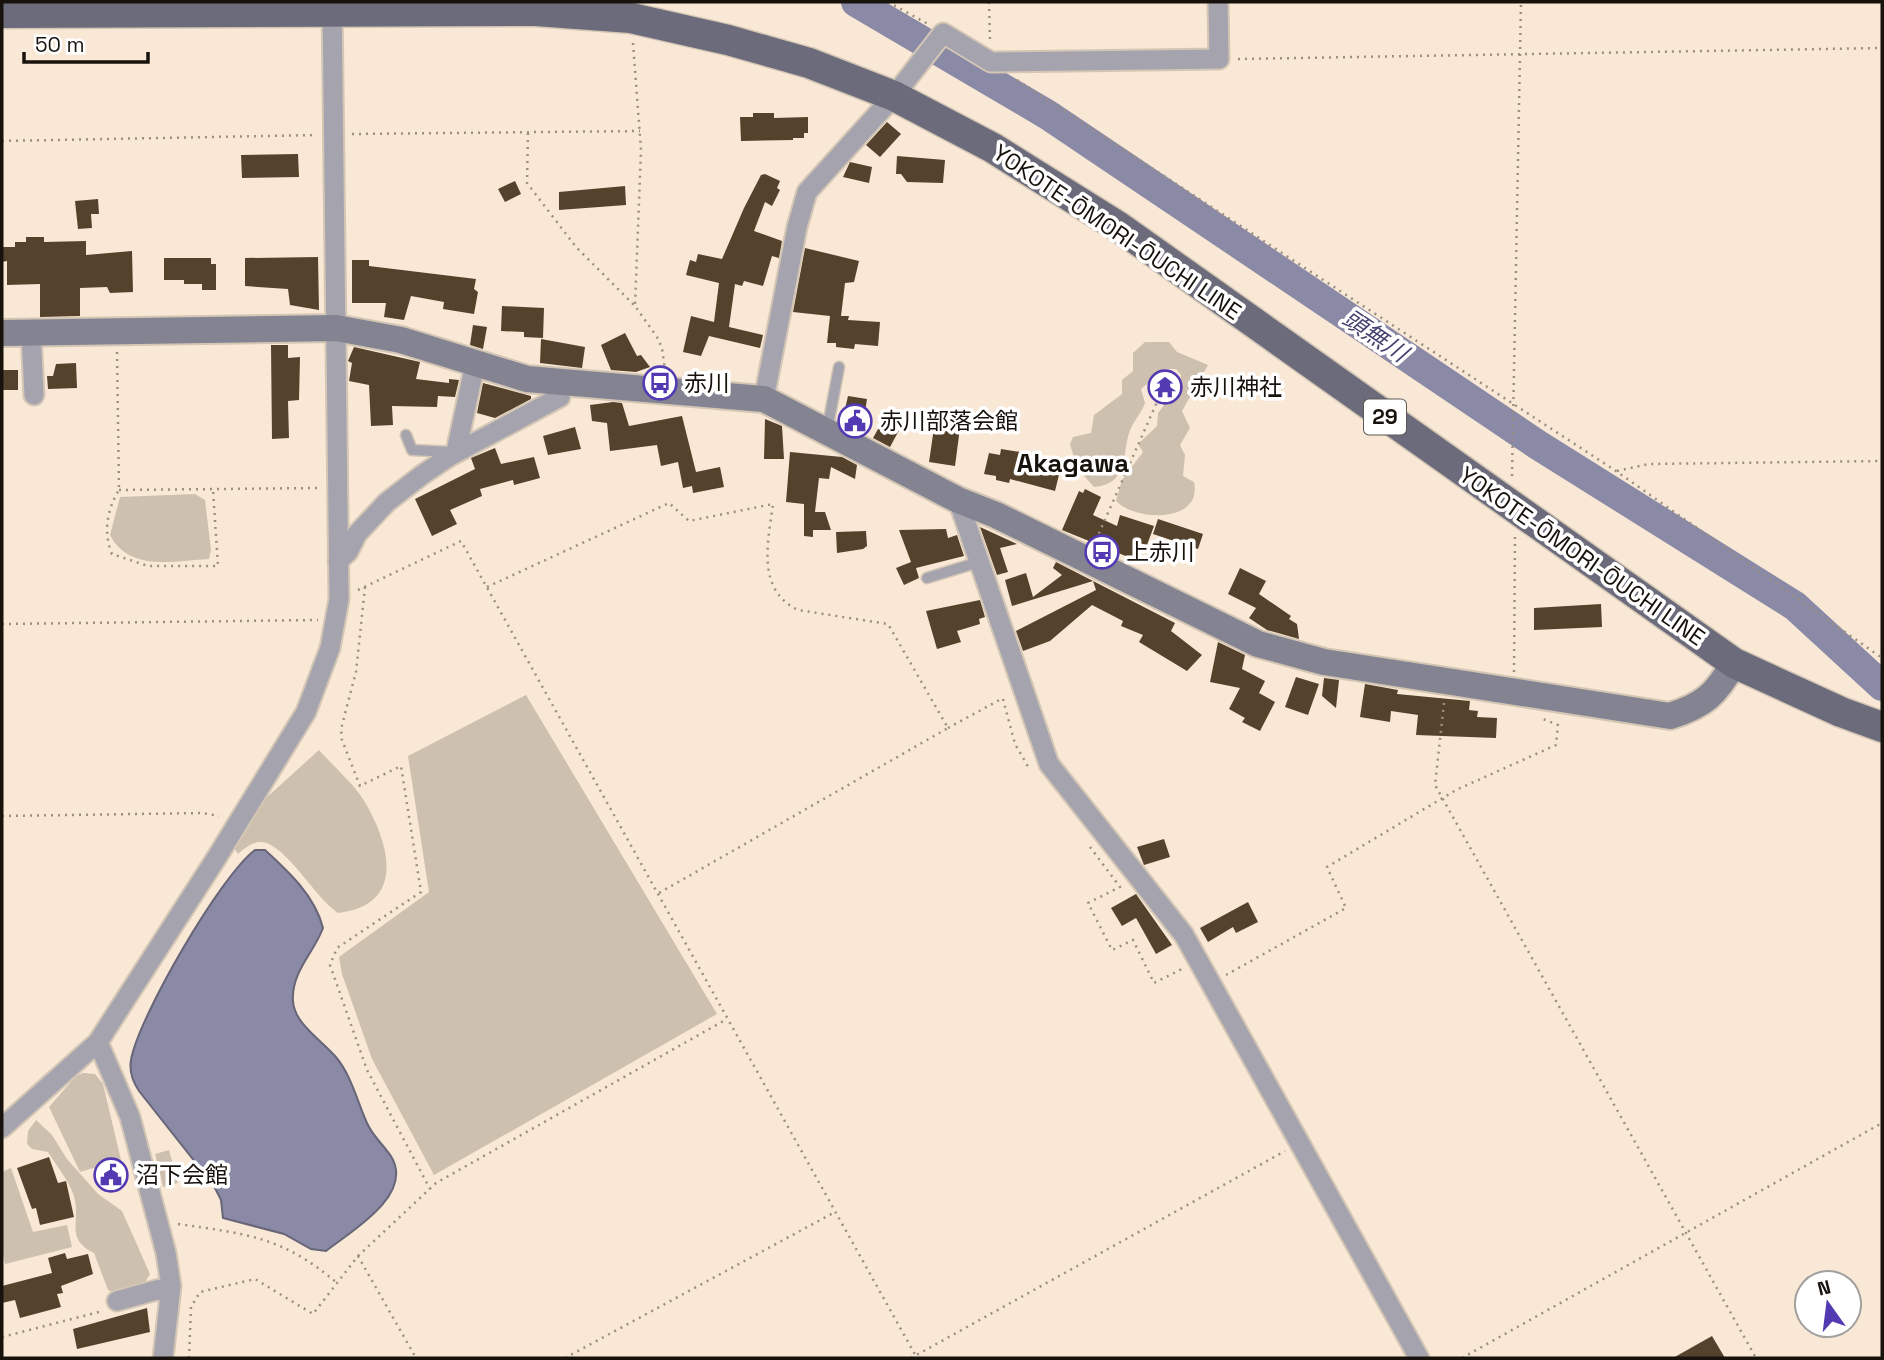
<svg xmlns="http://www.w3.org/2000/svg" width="1884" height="1360" font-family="'Space Grotesk','Noto Sans JP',sans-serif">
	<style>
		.green { fill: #cec0af }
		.water { fill: #8a89a6; stroke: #686578; stroke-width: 2 }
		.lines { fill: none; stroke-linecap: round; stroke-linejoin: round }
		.river { stroke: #8a89a6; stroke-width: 30 }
		.building { fill: #55422c }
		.lane-casing { stroke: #d4c6b5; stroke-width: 13 }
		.street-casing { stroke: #d4c6b5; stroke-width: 23 }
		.secondary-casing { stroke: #d4c6b5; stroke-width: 30 }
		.primary-casing { stroke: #d4c6b5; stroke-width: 33 }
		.path { stroke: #9b8f82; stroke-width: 2.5; stroke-dasharray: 2 5; stroke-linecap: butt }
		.lane { stroke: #a5a4ae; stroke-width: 10 }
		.street { stroke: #a5a4ae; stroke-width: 19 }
		.secondary { stroke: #838391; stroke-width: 26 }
		.primary { stroke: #6b6b7b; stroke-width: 30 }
		.labels { text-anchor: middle; stroke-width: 7; stroke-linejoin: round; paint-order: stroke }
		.shield { fill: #fff; stroke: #5d5955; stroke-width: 2 }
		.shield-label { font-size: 21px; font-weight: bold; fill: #18120c }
		.street-label { font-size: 23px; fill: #18120c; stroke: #fff }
		.poi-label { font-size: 23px; fill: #18120c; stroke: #fff; text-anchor: start }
		.water-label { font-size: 24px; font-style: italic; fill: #474370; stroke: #fff }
		.quarter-label { font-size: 26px; font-weight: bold; fill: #18120c; stroke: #fff }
	</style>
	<rect width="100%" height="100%" fill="#f8e8d5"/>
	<path class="green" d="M1145,342H1169L1177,352L1208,365L1182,411L1190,428L1180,445L1185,455L1183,476L1194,482C1203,523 1136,522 1116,501L1122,480L1143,452L1138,444L1157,426L1158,413L1179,386L1181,375L1176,369H1165L1141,389L1145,403C1141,414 1133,421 1129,433C1122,457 1128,484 1094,487L1077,468L1070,444L1073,437L1091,433L1094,415L1122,394V380L1133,371V353Z
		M195,494L205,500L211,550L209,559C174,561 129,572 110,535L120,497Z
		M526,695L717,1014L434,1175L372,1059L342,974L339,957L429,892L408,756Z
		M319,750C333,766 352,782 363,799C390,843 407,905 338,913C314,896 292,854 267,843C256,839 246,847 238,854L234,848L266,798Z
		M83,1073L95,1074L103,1084L121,1160L80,1172L49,1107L76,1076Z
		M36,1120L52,1135L67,1159L98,1194L122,1211L150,1274L144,1284L118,1293L108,1290L94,1253C62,1237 84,1219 72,1191C66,1177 56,1165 48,1152L32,1149L27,1144L28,1131Z
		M169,1150L178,1183L163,1187L155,1154Z
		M11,1168L33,1232L67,1225L72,1247L5,1264L2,1248V1172Z"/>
	<path class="water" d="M255,850H265C289,872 315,896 323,928C314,953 291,972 293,1001C294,1023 321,1040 335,1056C351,1074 357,1101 367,1123C373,1137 385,1146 392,1158C413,1196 350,1232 326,1251L311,1249L284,1234L223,1218L221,1200L214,1186L139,1091C133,1082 129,1071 131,1060C138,1018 221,875 255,850Z"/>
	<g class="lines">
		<path class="river" d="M856,2L1048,115L1538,445L1795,606L1882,686"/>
	</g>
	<path class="building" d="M753,113H774V118L808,117V133H804V138H793V140L741,141L740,117H753Z
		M887,122L901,134L880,157L866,145Z
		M298,154L299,177L242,178L241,155Z
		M897,156L945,160L943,183L907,182L901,174H896Z
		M850,162L872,167L869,183L843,177Z
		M765,174L780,181L777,188L780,190L772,206L765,202L754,231L782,241L779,258L772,256L763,286L744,281L742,286L735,284L729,327L763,335L760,348L709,336L701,356L683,352L691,316L714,322L719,283L686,275L690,260L696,262L698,254L722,259L744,208L761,175Z
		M515,181L521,194L505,202L498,189Z
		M625,186L626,205L559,210V192Z
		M98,199L99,214H91L92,228L78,229L75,201Z
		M26,237H44V242L86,241V255L132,251L133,292L110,293L107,287L80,288V316L40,317V284L7,285V261L2,262V247H15V242H26Z
		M805,248L859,261L854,282L845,283L841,316H849L848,320L880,322L878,346L855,344L854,349L836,347V343H827L830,316L793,312Z
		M318,257L319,310L290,305L288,289L245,286V258Z
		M164,258H211V264H216V290H202V284H184V280H164Z
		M352,260H369V266L476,279L474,289L478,292L474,314L443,309L444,302L411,296L404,320L384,317L386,303H352Z
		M502,306L544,308L543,338L524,337V332L501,331Z
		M473,325L487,327L483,349L470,345Z
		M625,333L637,356L641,355L650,367L636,372L611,370L601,345Z
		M541,339L585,347L582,368L540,363Z
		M271,345H288V358L300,357L299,400L288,401L289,438L272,439Z
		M354,347L420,362L416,379L449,383V379L459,380L455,397L438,396L437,407L392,406L393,425L371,426L369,385L349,381L352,363L348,361Z
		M76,363L77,388L48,389L47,376H53L56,364Z
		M2,370H18V390H2Z
		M483,383L531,396V399L495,418L477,413Z
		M848,396L867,399L862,432L842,422Z
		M613,402L622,403L629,426L682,416L696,472L720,467L724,487L693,493L692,486L683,488L678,462L661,466L657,445L610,451L607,423L592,421L590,405Z
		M938,409L971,411L969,429L960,428L955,466L929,462L934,428H929L931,411H938Z
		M886,415L903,423L890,447L873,438Z
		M765,419L782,426L784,459H764Z
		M575,427L581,449L548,455L543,436Z
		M495,448L501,464L534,457L540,478L514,485L513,480L480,489L482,496L450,510L457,524L432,536L415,499L475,469L471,458Z
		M1001,449L1039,455L1036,465L1060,471L1055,491L1010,479L1009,483L996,480V476L984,474L989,453L1000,455Z
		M790,452L842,457L857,465L855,479L831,467L829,479L819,478L815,512H825L831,530H813V537L804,536V504L786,502Z
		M1085,489L1101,497L1093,515L1117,526L1120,515L1154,526L1147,545L1139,543L1133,559L1062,530L1079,491L1083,493Z
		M1158,519L1203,534L1198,549L1153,534Z
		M980,527L1017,544L1000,548L1008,572L997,575Z
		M946,529L948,538L957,535L964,556L916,568L919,578L904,585L896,568L911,562L899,530Z
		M866,531L867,546L863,549L837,553L836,532Z
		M1056,562L1175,623L1171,631L1202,655L1187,671L1139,642L1143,635L1121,626L1123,621L1092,605L1050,641L1023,651L1016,631L1096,590L1093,581L1012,606L1005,580L1026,573L1033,597L1062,575L1053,568Z
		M1240,568L1266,581L1259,594L1291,616L1289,619L1297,624L1299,639L1267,630L1249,618L1256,608L1228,594Z
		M980,600L985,617L979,619L980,624L957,631L961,642L937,649L926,611Z
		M1601,604L1602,627L1534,630V608Z
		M1218,642L1245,655L1242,669L1265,681L1259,693L1275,702L1260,731L1242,722L1245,718L1229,709L1240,688L1210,682Z
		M1296,677L1319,684L1308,715L1285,707Z
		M1324,678L1339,680L1336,708L1322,696Z
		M1365,684L1398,690L1397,694L1470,701L1469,710L1478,711L1477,717L1497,718L1496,738L1416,735L1418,715L1391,711L1390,722L1360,717Z
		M1164,839L1170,857L1144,865L1137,847Z
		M1136,894L1172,945L1156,954L1136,918L1122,926L1111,908Z
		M1248,902L1258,922L1236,933L1233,927L1208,942L1200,928Z
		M49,1157L58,1183L66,1181L74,1217L40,1225L36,1208L32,1209L17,1168Z
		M118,1162L125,1181L103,1188L96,1169Z
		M65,1253L67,1259L88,1254L93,1274L61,1286L63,1293L57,1294L61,1307L20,1318L15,1300L2,1303V1286L52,1273L48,1258Z
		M147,1308L150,1332L77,1349L73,1329Z
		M1712,1336L1725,1358H1673Z"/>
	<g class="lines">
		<defs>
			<path id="lane" d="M827,431L839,367
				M406,435L412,450L452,452
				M927,578L979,562"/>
			<path id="street" d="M31,333L34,395
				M764,399L797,227L807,192L894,96L943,33L991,62L1219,59L1218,2
				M456,452L475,364
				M958,500L1049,764L1184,935L1419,1358
				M338,561L348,552L357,534L387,502L422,475L450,456L560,397V384
				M98,1042L130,1117L166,1253L171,1286L163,1358
				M2,1128L98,1042L217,857L306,712L330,648L339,599L332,2
				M117,1301L171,1286"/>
			<path id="secondary" d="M2,333L336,328L401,340L527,379L764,399L958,500L996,515L1258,644L1324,662L1670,716C1705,705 1716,694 1734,663"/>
			<path id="primary" d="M2,13L536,11L631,18L728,40L809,63L894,96L993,148L1119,227L1734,663L1841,712L1882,727"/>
		</defs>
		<use href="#lane" class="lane-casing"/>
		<use href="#street" class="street-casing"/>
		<use href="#secondary" class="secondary-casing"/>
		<use href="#primary" class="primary-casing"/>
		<path class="path" d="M888,2L928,24
			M989,2L990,41
			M633,43L641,150L635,306L657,337L662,348L665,370
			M1238,59L1882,48
			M1017,80L1616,471L1882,658
			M528,133L527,183L576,247L635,306
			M352,134L640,131
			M2,141L317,135
			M117,352L119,490C107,509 103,533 112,554L148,566H218L213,490
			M1617,471L1649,464L1882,461
			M1512,476L1521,2
			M119,490L319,488
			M1096,540L1157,402
			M365,587L356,672L341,729L342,740L360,786L401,766L421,892L337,948L330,965L367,1070L430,1189
			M487,587L669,503L689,521L773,504C768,542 756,590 798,610L888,624L948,728L659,893
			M358,590L461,541L917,1358
			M2,624L318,620
			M1514,672L1515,535
			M1003,699L1015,744L1030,770
			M1444,703L1435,785L1756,1358
			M948,728L1003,698
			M2,816L202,813L219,816
			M1090,847L1120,887L1088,903L1112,950L1133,940L1154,983L1182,969
			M1226,975L1346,908L1327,867L1456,790L1556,745L1558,725L1543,719
			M178,1224C246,1234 282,1236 337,1283
			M358,1256L436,1183L727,1019
			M2,1337L103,1311
			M189,1358L191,1307L200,1292L255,1279L313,1314L358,1256L416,1358
			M565,1358L835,1212
			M911,1358L1285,1151
			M1462,1358L1882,1123"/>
		<use href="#lane" class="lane"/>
		<use href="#street" class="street"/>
		<use href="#secondary" class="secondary"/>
		<use href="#primary" class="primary"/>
	</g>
	<defs>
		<symbol id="bus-ring" viewBox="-11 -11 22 22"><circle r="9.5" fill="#fff" stroke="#533ab2" stroke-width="1.5"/><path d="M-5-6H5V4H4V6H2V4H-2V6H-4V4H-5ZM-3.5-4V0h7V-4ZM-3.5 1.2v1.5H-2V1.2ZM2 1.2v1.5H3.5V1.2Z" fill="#533ab2"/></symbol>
		<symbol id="temple-ring" viewBox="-11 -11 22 22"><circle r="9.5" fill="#fff" stroke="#533ab2" stroke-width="1.5"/><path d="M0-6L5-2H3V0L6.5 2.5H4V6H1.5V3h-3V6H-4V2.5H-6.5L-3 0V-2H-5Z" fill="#533ab2"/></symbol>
		<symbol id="civic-ring" viewBox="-11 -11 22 22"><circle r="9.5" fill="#fff" stroke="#533ab2" stroke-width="1.5"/><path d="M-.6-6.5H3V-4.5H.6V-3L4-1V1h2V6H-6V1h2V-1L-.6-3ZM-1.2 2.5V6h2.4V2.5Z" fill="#533ab2"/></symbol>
	</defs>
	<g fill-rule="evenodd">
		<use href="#bus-ring" x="641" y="364" width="38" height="38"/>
		<use href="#temple-ring" x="1146" y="368" width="38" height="38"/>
		<use href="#civic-ring" x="836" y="402" width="38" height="38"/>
		<use href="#bus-ring" x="1083" y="533" width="38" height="38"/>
		<use href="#civic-ring" x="92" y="1156" width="38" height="38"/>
	</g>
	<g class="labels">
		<rect class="shield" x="1364" y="399.5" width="42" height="35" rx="5"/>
		<g class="shield-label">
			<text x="1385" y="424">29</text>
		</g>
		<g class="street-label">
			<text transform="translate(1117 232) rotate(34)" y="8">YOKOTE-ŌMORI-ŌUCHI LINE</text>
			<text transform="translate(1582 556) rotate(35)" y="8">YOKOTE-ŌMORI-ŌUCHI LINE</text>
		</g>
		<g class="poi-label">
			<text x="684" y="391">赤川</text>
			<text x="1190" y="395">赤川神社</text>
			<text x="880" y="429">赤川部落会館</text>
			<text x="1126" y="560">上赤川</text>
			<text x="136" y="1183">沼下会館</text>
		</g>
		<g class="water-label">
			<text transform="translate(1375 336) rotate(34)" y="8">頭無川</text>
		</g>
		<g class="quarter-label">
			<text x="1073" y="472">Akagawa</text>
		</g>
	</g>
	<rect width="1884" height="1360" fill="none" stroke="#18120c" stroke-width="7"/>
	<g transform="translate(1828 1304) rotate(346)"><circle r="33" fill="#ffffff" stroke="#a3a09e" stroke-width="2"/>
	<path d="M0-5L12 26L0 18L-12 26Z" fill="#533ab2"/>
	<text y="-10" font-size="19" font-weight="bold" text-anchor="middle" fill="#18120c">N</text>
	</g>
	<path d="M24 52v10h124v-10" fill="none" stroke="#18120c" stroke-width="3.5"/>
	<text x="35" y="52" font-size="21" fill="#18120c" stroke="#ffffff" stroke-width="5" paint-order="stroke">50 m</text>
</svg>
